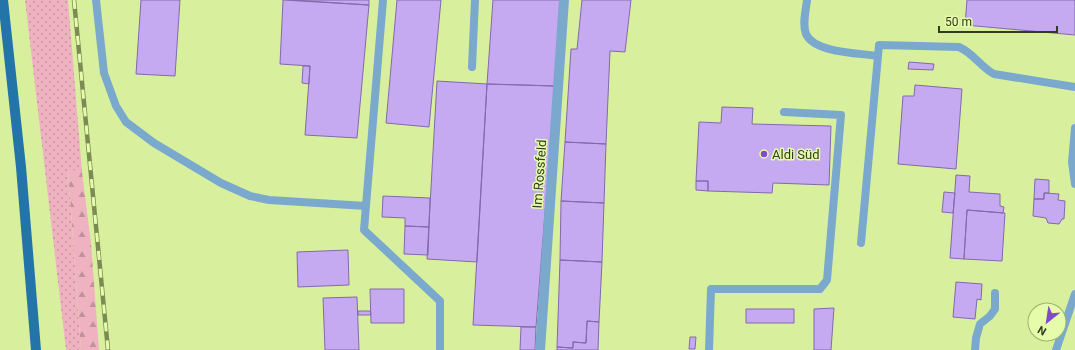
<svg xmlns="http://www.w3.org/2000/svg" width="1075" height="350" font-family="Roboto,sans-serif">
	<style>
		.grass { fill: url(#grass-dots) }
		.forest { fill: url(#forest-firs) }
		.building { fill: #c5aaf1; stroke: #8468ad }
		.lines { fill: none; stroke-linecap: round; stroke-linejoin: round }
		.service { stroke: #7aa9cd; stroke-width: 8 }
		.minor { stroke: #7aa9cd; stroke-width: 10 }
		.primary { stroke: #2374a8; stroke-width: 10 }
		.rail-casing { stroke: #7b8b54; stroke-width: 4.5 }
		.rail { stroke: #e5fdab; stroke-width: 3; stroke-dasharray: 9; stroke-linecap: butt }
		.poi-dot { fill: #824cc3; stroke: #e5fdab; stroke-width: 1.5 }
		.labels { text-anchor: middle; stroke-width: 3; stroke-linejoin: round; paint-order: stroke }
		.poi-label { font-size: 13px; fill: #333c1b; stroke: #e5fdab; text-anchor: start }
		.street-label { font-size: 13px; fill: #333c1b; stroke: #e5fdab }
	</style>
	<defs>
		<pattern id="grass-dots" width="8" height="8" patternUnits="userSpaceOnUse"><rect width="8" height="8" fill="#efb2c1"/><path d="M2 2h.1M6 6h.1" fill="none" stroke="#c2929c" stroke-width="1.8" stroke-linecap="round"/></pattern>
		<pattern id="forest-firs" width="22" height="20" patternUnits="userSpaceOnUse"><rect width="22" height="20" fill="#efb2c1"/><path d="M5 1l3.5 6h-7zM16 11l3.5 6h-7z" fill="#c2929c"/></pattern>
	</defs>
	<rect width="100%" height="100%" fill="#d8f09e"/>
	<path class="grass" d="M25,0H68L82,172L68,170L81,350H66Z"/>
	<path class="forest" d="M68,169L82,172L91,243L99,350H81Z"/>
	<path class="building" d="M141,0H180L175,76L136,74Z
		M283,0L369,5L357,138L305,135L310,66L280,64Z
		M292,0H369V5Z
		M397,0H441L429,127L386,123Z
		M493,0H560L555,86L487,84Z
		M582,0H631L625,52L610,51L606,144L565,142L571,49H577Z
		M967,0H1075V35L965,25Z
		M909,62L934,64L933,70L908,69Z
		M303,66H310L309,84L302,83Z
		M437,81L487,84L477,262L427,259Z
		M487,84L555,86L536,327L473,325Z
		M915,85L962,89L956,169L898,164L903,96H914Z
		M722,107L753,108L752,124L831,126L829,185L773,183L772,193L708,191V181H696L699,122L721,123Z
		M565,142L606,144L604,203L561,201Z
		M956,175L970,176L969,192L1000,194V206L1004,207L1003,213L967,210L964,259L950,258Z
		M1035,179L1049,180V193H1044V199H1034Z
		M696,181H708V191L696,190Z
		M944,192L955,193L953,213L942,212Z
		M1044,193L1059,194L1058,200L1065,201L1064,219H1062L1059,224L1048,223L1046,218L1033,216L1034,199H1044Z
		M383,196L430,198L429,227L405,226V218L382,217Z
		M561,201L604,203L602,262L560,260Z
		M967,210L1005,213L1002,261L964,259Z
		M405,226L429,227L428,255L404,254Z
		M348,250L349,285L298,287L297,252Z
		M560,260L602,262L599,322L587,321L586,343L573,342V348L557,347Z
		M956,282L982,284L981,300L977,299L975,319L953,317Z
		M370,289H404V323H371Z
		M357,297L359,350H325L323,298Z
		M834,308L831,350H814V309Z
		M746,309H794V323H746Z
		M358,311H370L371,315H358Z
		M587,321L599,322L598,350H557V347L573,348V342L586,343Z
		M521,327H536L535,350H520Z
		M690,337H696L695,349H689Z"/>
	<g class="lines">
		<path class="service" d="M96,0L104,73L116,106L126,122L154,143L221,183L250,196L269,200L366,206
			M383,0L364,230L440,301V350
			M807,0C806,10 802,24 806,34C814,53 860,53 878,56
			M472,67L475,0
			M1075,128L1072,162L1075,184
			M861,243L879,45L959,47C973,53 981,67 994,74L1075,87
			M709,350L711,289H820L827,280L841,115L784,112
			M975,350L976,338L980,324L990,316L995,309V293
			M1056,350L1075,294"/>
		<path class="minor" d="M540,350L564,0"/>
		<path class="primary" d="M3,0L21,167L36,350"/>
		<defs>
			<path id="rail" d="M74,0L108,350"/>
		</defs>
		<use href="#rail" class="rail-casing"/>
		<use href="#rail" class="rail"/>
	</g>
	<circle class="poi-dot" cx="764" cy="154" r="4"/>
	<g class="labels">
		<g class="poi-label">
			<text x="772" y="159">Aldi Süd</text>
		</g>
		<g class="street-label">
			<text transform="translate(539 174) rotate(-86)" y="5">Im Rossfeld</text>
		</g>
	</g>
	<g transform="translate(1047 322) rotate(210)"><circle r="19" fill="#e5fdab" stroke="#9eb071"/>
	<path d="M0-3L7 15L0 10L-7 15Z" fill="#824cc3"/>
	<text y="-6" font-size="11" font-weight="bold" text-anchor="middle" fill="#333c1b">N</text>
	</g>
	<path d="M939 26v6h118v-6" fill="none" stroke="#333c1b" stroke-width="2"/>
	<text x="945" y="26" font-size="12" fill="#333c1b" stroke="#e5fdab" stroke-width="3" paint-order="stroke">50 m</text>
</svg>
